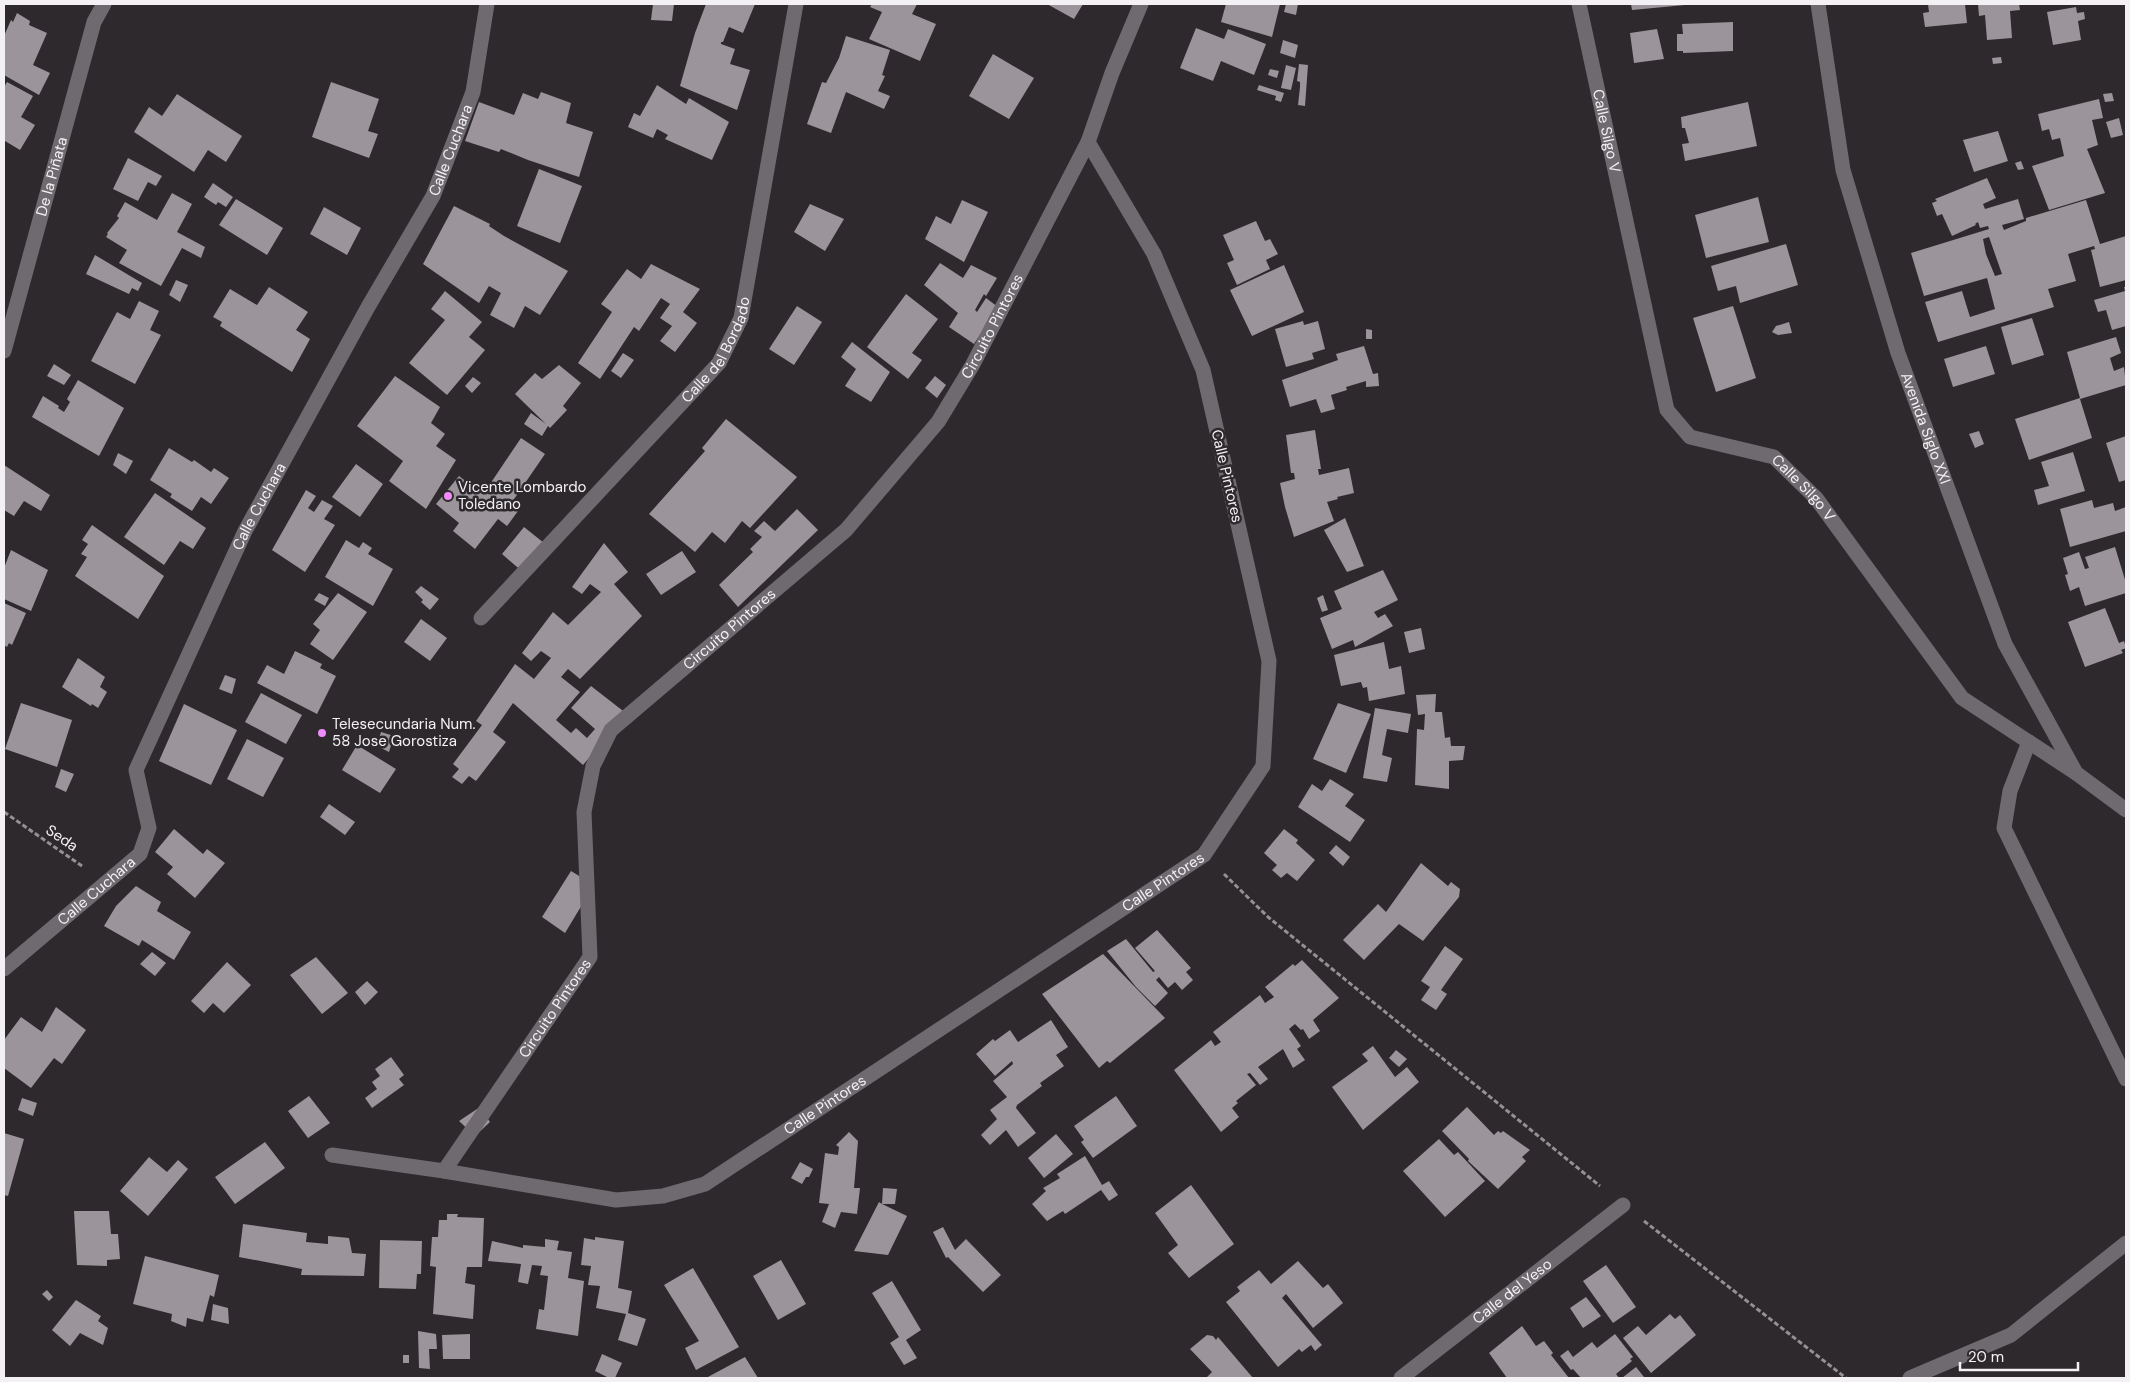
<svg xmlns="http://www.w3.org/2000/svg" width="2130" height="1382" font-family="'DM Sans',sans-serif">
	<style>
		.building { fill: #9b959b; fill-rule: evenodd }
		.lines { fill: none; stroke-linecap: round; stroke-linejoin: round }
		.path { stroke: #949194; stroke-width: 3; stroke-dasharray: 5 2.5; stroke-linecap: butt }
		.minor { stroke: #6f6a6f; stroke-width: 15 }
		.poi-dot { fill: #ee8cf8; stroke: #2d292d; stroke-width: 2 }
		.labels { text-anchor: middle; stroke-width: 5; stroke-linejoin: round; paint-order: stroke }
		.street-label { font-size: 15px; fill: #f3f1f3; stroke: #2d292d }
		.poi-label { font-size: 15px; fill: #f3f1f3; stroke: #2d292d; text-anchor: start }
	</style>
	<rect width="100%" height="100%" fill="#2d292d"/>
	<path class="building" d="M653,4H674L672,21L651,20Z
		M706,4H755L743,33L729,27L723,42H721V44L735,49L730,64L750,70L737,110L680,86L695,33Z
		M872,4H917L912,14L936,24L920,61L869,39L882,12L870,7Z
		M1047,4H1083L1074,19Z
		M1226,4H1280L1272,37L1221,22Z
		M1286,4H1298L1296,15L1284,12Z
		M1631,4H1685V5L1632,10Z
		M1928,4H1965L1967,23L1925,27L1923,13L1929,12Z
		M1978,4H2019L2020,10L2010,11L2012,38L1987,40L1985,15L1979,16Z
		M2076,7L2077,13L2084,12L2085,19L2078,21L2081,40L2053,45L2047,12Z
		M17,13L30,21L29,25L47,33L33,65L50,73L39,95L4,75V36L11,20L13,22Z
		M1733,22V51L1683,53V51H1677V34H1683L1682,24Z
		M1196,28L1224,39L1228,29L1266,44L1254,75L1221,61L1213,81L1180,68Z
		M1657,29L1664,59L1634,63L1630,33Z
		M846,36L890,50L882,75L885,76L878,91L890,96L884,109L846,92L831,133L807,124L822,82L826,83L839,58Z
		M1283,40L1298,45L1295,58L1280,53Z
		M993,54L1034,78L1009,119L969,96Z
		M2001,57L2002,63L1993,64L1992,58Z
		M1299,64L1308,65L1305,106L1298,105L1300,87V82L1297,81Z
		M1286,65L1296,68L1291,90L1281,88Z
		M1270,69L1279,71L1277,78L1268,75Z
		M7,82L33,96L21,117L35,125L20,150L5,141L4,143V87Z
		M331,82L379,99L368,131L378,134L369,158L312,137Z
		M657,85L686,104L689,98L729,122L712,160L665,139L668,135L657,129L653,138L628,127L634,113L640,116Z
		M1259,85L1284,93L1281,102L1275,100L1276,96L1257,90Z
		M541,92L571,103L566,123L593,132L579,177L528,160L501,149L499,152L465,141L479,102L514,115L523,93L538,99Z
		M2112,93L2114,101L2105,102L2103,94Z
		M177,94L242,136L226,162L208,150L194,172L134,132L149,107L162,116Z
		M2099,99L2103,118L2092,120L2098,145L2087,149L2105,193L2049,210L2032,166L2064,156L2060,138L2052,140L2049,129L2042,131L2038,114Z
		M1748,102L1757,146L1685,161L1682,144L1689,143L1685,128H1682L1681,117Z
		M2119,118L2123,135L2111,138L2106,122Z
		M1998,131L2008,161L1974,172L1963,140Z
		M128,158L162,176L156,186L148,182L138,201L113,189Z
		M2021,161L2024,169L2018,170L2015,163Z
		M539,169L582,186L560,243L517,226Z
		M1987,178L1996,198L1983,204L1985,209L2018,199L2024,219L2002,225L2004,230L2026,221V218L2086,200L2100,244L2126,236V280L2100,287L2091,250L2095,249L2094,246L2068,254L2076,281L2048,289L2054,307L1938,342L1925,302L1962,291L1970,317L1995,309L1987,278L1924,296L1911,253L1989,229L1988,226L1980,228L1978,222L1975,224L1976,225L1952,236L1942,214L1937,216L1932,203L1937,201L1935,199ZM1989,237L2002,274L1995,276L1986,254L1983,239Z
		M213,183L233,197L226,207L218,202L216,205L204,197Z
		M172,193L192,204L177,232L205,247L201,258L182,248L161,286L119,263L127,250L106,237L108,234L107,233L119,218L117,216L125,202L157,220Z
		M1758,197L1769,242L1706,258L1695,215Z
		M236,199L283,228L267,255L219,225Z
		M962,200L988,212L964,262L925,239L936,216L951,224Z
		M810,204L844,219L825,251L794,232Z
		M454,206L490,224L489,226L504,236L568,271L540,315L525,306L514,328L490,315L501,293L489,286L479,303L423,264Z
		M324,207L361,228L347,255L310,234Z
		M1256,221L1265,241L1270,239L1278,254L1266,260L1270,269L1237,285L1227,263L1234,260L1223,235Z
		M1786,244L1798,285L1740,303L1736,286L1718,291L1711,266Z
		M95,255L142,283L138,291L132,288L129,294L86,274Z
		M940,263L963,278L971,265L997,278L986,296L984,294L975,310L977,312L986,298L998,307L974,344L949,327L958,313L924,285Z
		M651,264L700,289L683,312L697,323L675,352L660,341L672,326L660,318L670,304L661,298L639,331L634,327L600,379L578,363L612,312L601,304L627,269L641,279Z
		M1284,265L1304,312L1252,336L1230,290Z
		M176,280L188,285L180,302L169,295Z
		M269,287L308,312L296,330L310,339L292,372L220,326L222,322L213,317L230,289L257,305Z
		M2124,287H2126V326L2112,330L2106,310L2098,312L2094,300L2125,291Z
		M445,291L482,322L469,337L485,350L447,395L409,363L445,320L431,309Z
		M906,294L938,319L912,353L922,360L908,379L867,347Z
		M139,301L159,311L150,330L161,335L135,384L91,361L117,312L130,319Z
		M797,306L822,322L794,365L769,349Z
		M1733,306L1756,378L1716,392L1693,318Z
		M2032,318L2044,355L2012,365L2001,327Z
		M1303,321L1304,325L1318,321L1325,349L1312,353L1314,359L1286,367L1275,329Z
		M1789,322L1792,333L1778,335L1772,332L1776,326Z
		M1366,329L1372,330V339H1366Z
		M2116,337L2121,353L2110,358L2114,371L2124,367L2126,385L2080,399L2092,438L2029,460L2015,419L2080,398L2067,352Z
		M852,342L890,372L871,402L845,386L856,369L841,357Z
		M1364,346L1373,374L1378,373L1379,386L1366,387V381L1346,387L1347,390L1331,395L1335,409L1321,413L1316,399L1290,407L1282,380L1338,360L1336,354Z
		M1986,346L1995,374L1953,387L1944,359Z
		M623,353L634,360L621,378L611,371Z
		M54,364L71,375L64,385L47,376Z
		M559,365L581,383L563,406L567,410L550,428L548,426L542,436L524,424L531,413L546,424L515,394L535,373L542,379Z
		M395,376L440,407L431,423L445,434L436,446L456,460L426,509L389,481L403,461L357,426Z
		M935,376L946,385L937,398L925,388Z
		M473,377L481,383L472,393L465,386Z
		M78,380L124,408L99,456L32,417L43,396L59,406L58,408L64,412L70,402L67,399Z
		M726,419L797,477L750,528L742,521L725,543L712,532L695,552L649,514L705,451L702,448Z
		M1315,430L1321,469H1318L1319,475L1349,468L1354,493L1337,497L1338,499L1327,502L1334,521L1294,537L1285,507L1280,483L1295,479L1294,473H1291L1286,435Z
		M1979,431L1984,444L1975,448L1969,434Z
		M2126,436V480L2119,482L2106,443Z
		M521,438L545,454L510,505L518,511L507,526L498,519L475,549L453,531L459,523L436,504L459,476L481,493L484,489L486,490Z
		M169,448L192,462L194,460L211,472L214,468L229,478L211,504L201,497L192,511L170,497L172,494L150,480Z
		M2073,452L2085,491L2038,505L2034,490L2049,486L2041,462Z
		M118,453L133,461L126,474L113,465Z
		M356,464L383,484L360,517L332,497Z
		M4,465L50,495L41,511L24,501L14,516L4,510Z
		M306,490L316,496L308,508L314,512L322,500L333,506L324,519L335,525L305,572L272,550Z
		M155,493L206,528L193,549L180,541L164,565L124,537Z
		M2092,500L2094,508L2113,503L2115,511L2126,507V531L2070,547L2060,509Z
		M797,509L818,530L738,607L719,585L753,552L750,549L762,537L754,531L764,521L775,531Z
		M1345,518L1364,566L1347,572L1324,530Z
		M92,525L164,576L138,619L75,576L87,557L81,554L88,544L82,540Z
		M524,527L544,543L524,573L502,554Z
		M346,540L359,548L363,542L372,548L368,554L393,569L373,606L325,577Z
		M604,543L628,572L614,584L642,616L580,679L568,669L561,677L580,692L556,720L571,733L576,728L587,738L595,729L571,708L591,686L627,714L583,765L513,703L493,732L506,742L476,781L469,776L462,784L452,777L459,769L453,764L482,725L476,721L515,664L534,679L551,658L541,651L531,661L522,653L553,612L568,625L601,592L590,584L582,594L572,587Z
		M2115,547L2126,583V593L2085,606L2079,587L2070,591L2065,575L2068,574L2063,558L2079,552L2085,569L2089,568L2085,557Z
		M11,550L48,570L31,611L4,599V568Z
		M682,551L696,572L661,595L646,574Z
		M1383,570L1398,600L1374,612L1378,618L1385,614L1393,626L1355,647L1353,640L1332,649L1320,618L1342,609L1334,591Z
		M421,586L439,599L430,610L421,602L423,600L415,592Z
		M319,593L329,598L325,606L314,600Z
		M338,593L367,612L333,660L310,644L320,630L313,624Z
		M1323,595L1328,610L1322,612L1317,598Z
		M4,603L26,613L12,645L9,643L7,647L4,645Z
		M2105,608L2119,643L2124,641L2126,648L2121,650L2123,653L2085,667L2068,622Z
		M421,619L447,638L430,661L404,642Z
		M1421,628L1425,649L1409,653L1404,632Z
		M1384,642L1389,669L1401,666L1405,694L1369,701L1367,687L1363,688L1361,682L1341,686L1334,655Z
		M295,651L322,664L320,668L336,676L317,714L257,683L267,665L284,674Z
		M78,658L105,677L100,687L107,692L98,708L92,704L91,706L62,687Z
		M225,675L236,679L232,694L219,689Z
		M261,693L302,715L286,744L245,722Z
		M1436,694L1435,712H1442L1445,738L1450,737L1451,746H1465L1463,760L1449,761V789L1415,785L1417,729L1424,730L1425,714L1418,715L1416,695Z
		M21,703L72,720L57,767L5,749Z
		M1338,703L1371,714L1346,773L1313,759Z
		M184,704L237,730L211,785L159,761Z
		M1375,708L1411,714L1408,733L1387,729L1382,755L1392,758L1387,782L1363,778Z
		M381,732L394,736L389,752L377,746Z
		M247,739L284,758L263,797L227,779Z
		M357,745L396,769L380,793L342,770Z
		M61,769L74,774L66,792L55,787Z
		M1330,779L1354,794L1345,806L1365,820L1350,842L1298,807L1312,784L1322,791Z
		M329,804L355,822L345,835L320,817Z
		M174,829L203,854L207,849L225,863L195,898L167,874L173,867L155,852Z
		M1284,829L1298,840L1296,843L1315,860L1297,881L1287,873L1281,878L1272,870L1277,865L1264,853Z
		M1336,845L1350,857L1343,866L1329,853Z
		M1421,863L1448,886L1451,882L1460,889L1459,897L1423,941L1399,924L1364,960L1343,940L1378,904L1386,912Z
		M571,871L594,885L565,933L542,917Z
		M136,886L161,902L157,911L191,932L174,960L142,940L139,946L104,926L116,906Z
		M1157,930L1191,968L1186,972L1193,980L1182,990L1175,982L1168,988L1159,977L1156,980L1168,993L1155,1006L1136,987L1107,951L1126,939L1153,972L1155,971L1135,948Z
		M1445,946L1463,959L1441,990L1447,994L1436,1010L1421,1000L1430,987L1421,981Z
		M152,952L166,963L155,976L140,964Z
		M1103,954L1165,1018L1110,1063L1107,1061L1099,1068L1042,994Z
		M316,957L348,993L322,1014L290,975Z
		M1302,960L1339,998L1313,1020L1320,1031L1309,1039L1303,1029L1301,1030L1295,1024L1289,1029L1301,1046L1297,1049L1305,1060L1293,1068L1283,1049L1258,1067L1268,1079L1260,1085L1250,1073L1247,1074L1256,1085L1236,1101L1238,1103L1232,1108L1239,1117L1221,1132L1174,1070L1211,1040L1215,1046L1221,1042L1213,1032L1260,995L1265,1003L1274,997L1265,987L1293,964L1295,966Z
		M227,962L251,985L224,1013L213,1003L204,1013L191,1001Z
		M367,981L378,992L365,1005L355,992Z
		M56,1007L86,1030L62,1064L54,1058L31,1088L4,1068V1040L21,1017L42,1032Z
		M1051,1020L1068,1047L1056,1055L1064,1066L1040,1083L1042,1086L1017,1105L1016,1108L1036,1133L1018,1147L1006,1130L990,1145L981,1135L997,1119L990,1110L1007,1097L993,1081L1013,1064L1012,1061L995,1076L976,1054L993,1039L995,1041L1010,1030L1018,1042Z
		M1373,1046L1395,1077L1407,1067L1419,1082L1363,1130L1332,1087L1368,1061L1362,1054Z
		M1396,1050L1407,1059L1399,1067L1389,1058Z
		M391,1057L404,1075L399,1079L404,1085L372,1108L365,1098L377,1089L372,1082L380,1076L375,1069Z
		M309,1096L330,1123L308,1138L288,1111Z
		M1116,1096L1137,1126L1093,1158L1081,1142L1084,1140L1074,1126Z
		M22,1098L37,1103L33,1116L18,1110Z
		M480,1107L490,1122L475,1136L459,1121Z
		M1467,1107L1494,1135L1498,1131L1501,1133L1503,1131L1530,1150L1522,1157L1526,1161L1498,1189L1468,1161L1469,1159L1442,1131Z
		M849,1132L858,1141L854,1188H860L857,1214L841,1212L835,1228L822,1222L829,1204L819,1203L825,1153L838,1155L839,1147L836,1145Z
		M4,1133L24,1139L8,1196L4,1195Z
		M1056,1134L1073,1154L1044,1178L1028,1158Z
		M1439,1139L1454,1155L1458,1152L1485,1181L1445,1217L1403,1171Z
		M265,1142L285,1168L235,1204L215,1177Z
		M1085,1156L1102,1185L1109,1181L1118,1195L1109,1201L1101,1190L1065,1214L1063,1211L1047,1221L1032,1204L1046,1191L1043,1188L1060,1178L1057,1174Z
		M149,1157L167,1172L178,1160L188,1169L148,1216L120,1191Z
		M800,1162L813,1169L809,1177H806L802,1184L791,1178Z
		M1191,1185L1234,1244L1189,1278L1168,1253L1178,1245L1155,1213Z
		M883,1188L897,1189L895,1204H882L907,1216L888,1255L854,1251L879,1202L882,1204Z
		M74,1211H109L111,1234H118L120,1259L107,1260V1266L77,1265Z
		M447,1214H458L457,1217L484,1218L482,1267H467L465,1283L475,1285L473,1319L433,1314L436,1267L430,1266L432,1237H438L439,1220H447Z
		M243,1224L307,1233L306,1242L328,1244V1236L349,1238L352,1253L366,1254L364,1276L301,1275L302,1269L239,1257Z
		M943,1227L955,1250L966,1239L1001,1275L983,1292L948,1257L946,1258L933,1232Z
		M595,1237L624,1241L618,1288L632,1291L628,1313L646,1319L637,1346L618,1340L626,1314L596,1308L600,1286L588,1285L591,1266L581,1265L584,1238L595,1240Z
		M545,1239L559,1241L557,1250L572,1252L568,1278L584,1281L578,1336L536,1329L539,1309L544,1310L548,1276L540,1275L542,1266L532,1265L528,1284L518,1282L521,1264L488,1261L492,1241L523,1248V1245L545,1247Z
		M380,1240L422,1241L421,1274H417L416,1289L379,1288Z
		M145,1256L219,1275L214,1297L210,1295L203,1322L187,1318L186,1327L171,1321L172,1314L133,1304Z
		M781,1260L806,1304L778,1320L753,1276Z
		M1298,1261L1323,1288L1328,1284L1343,1303L1313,1328L1286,1294L1282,1298L1322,1345L1315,1351L1311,1345L1302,1352L1299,1349L1278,1367L1226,1302L1240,1291L1237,1287L1259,1270L1271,1284Z
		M1606,1265L1636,1307L1613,1323L1583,1281Z
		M693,1268L739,1347L696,1370L685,1348L699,1341L664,1285Z
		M892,1281L921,1330L906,1340L917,1358L904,1365L890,1343L899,1337L872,1293Z
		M47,1290L53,1297L49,1301L42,1294Z
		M1586,1297L1601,1316L1583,1328L1570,1308Z
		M76,1300L101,1316L98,1321L108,1328L103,1345L80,1333L70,1346L52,1330Z
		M213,1304L228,1308L229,1324L211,1320Z
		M1670,1314L1675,1319L1680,1315L1696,1335L1651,1373L1623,1338L1638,1326L1646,1335Z
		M1522,1326L1536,1346L1544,1341L1553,1353L1551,1355L1569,1378H1507L1489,1353Z
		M418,1331L436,1334L437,1349H429L430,1369L419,1368Z
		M470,1334V1359H443L442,1335Z
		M1615,1334L1633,1357L1630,1359L1632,1361L1616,1374L1619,1378H1581L1573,1369L1571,1370L1560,1356L1568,1350L1573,1357L1592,1342L1597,1348Z
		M1207,1335L1213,1336L1216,1340L1218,1337L1253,1378H1206L1212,1372L1190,1349Z
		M602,1354L622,1363L615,1378H609L595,1371Z
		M403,1355H409V1363H403Z
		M745,1357L758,1378H706Z
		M1636,1367L1644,1377L1622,1378Z"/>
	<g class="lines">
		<path class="path" d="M4,812L82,866
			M1224,874L1268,917L1600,1186
			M1644,1221L1846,1378"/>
		<g class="minor">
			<path id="s1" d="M1579,4L1667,410L1690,437L1774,457L1816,498L1962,698L2076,773"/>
			<path id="s2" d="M1818,4L1843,170L1898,353L2005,644L2076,773L2126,810"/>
			<path id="s3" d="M4,351L94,22L104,4"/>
			<path id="s4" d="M481,618L719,363L741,318L796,4"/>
			<path d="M2029,742L2010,791L2004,828L2126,1079"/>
			<path id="s5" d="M4,969L140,854L149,828L136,770L245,531L368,307L433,196L473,92L487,4"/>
			<path id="s6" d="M332,1155L444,1171L590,957L584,812L593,766L611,730L846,530L938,422L973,364L1088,142L1112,73L1141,4"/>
			<path id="s7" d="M444,1171L616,1200L663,1196L705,1184L1204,855L1263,766L1269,661L1203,370L1154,254L1088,142"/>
			<path id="s8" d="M1401,1378L1623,1205"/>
			<path d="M1910,1378L2011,1335L2126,1243"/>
		</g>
	</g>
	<g class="poi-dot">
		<circle cx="448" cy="496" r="5"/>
		<circle cx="322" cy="733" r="5"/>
	</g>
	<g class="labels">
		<g class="street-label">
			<text dy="5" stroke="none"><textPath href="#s1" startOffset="130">Calle Silgo V</textPath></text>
			<text dy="5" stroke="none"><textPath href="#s5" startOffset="961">Calle Cuchara</textPath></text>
			<text dy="5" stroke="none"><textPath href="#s3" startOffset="181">De la Piñata</textPath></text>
			<text dy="5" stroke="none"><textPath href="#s6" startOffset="1165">Circuito Pintores</textPath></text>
			<text dy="5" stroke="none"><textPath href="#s4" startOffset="359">Calle del Bordado</textPath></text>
			<text dy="5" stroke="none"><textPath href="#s2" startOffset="439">Avenida Siglo XXI</textPath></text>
			<text transform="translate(1227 476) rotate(77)" y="5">Calle Pintores</text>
			<text dy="5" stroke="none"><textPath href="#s1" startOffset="580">Calle Silgo V</textPath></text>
			<text dy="5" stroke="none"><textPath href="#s5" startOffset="556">Calle Cuchara</textPath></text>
			<text dy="5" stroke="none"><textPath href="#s6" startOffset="760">Circuito Pintores</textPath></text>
			<text transform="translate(62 838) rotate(34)" y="5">Seda</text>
			<text dy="5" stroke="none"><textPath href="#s7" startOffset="814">Calle Pintores</textPath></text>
			<text dy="5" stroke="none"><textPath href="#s5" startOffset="121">Calle Cuchara</textPath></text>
			<text dy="5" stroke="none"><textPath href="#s6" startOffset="310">Circuito Pintores</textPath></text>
			<text dy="5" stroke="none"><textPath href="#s7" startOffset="409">Calle Pintores</textPath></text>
			<text dy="5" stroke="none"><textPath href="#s8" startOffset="141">Calle del Yeso</textPath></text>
		</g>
		<g class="poi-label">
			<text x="458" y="492">Vicente Lombardo<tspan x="458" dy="17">Toledano</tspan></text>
			<text x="332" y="729">Telesecundaria Num.<tspan x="332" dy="17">58 Jose Gorostiza</tspan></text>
		</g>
	</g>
	<rect width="2130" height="1382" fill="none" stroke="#f3f1f3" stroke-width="10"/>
	<path d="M1960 1362v8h118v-8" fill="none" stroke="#f3f1f3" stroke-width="2.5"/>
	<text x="1968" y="1362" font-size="15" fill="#f3f1f3" stroke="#2d292d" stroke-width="4" paint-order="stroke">20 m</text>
</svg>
